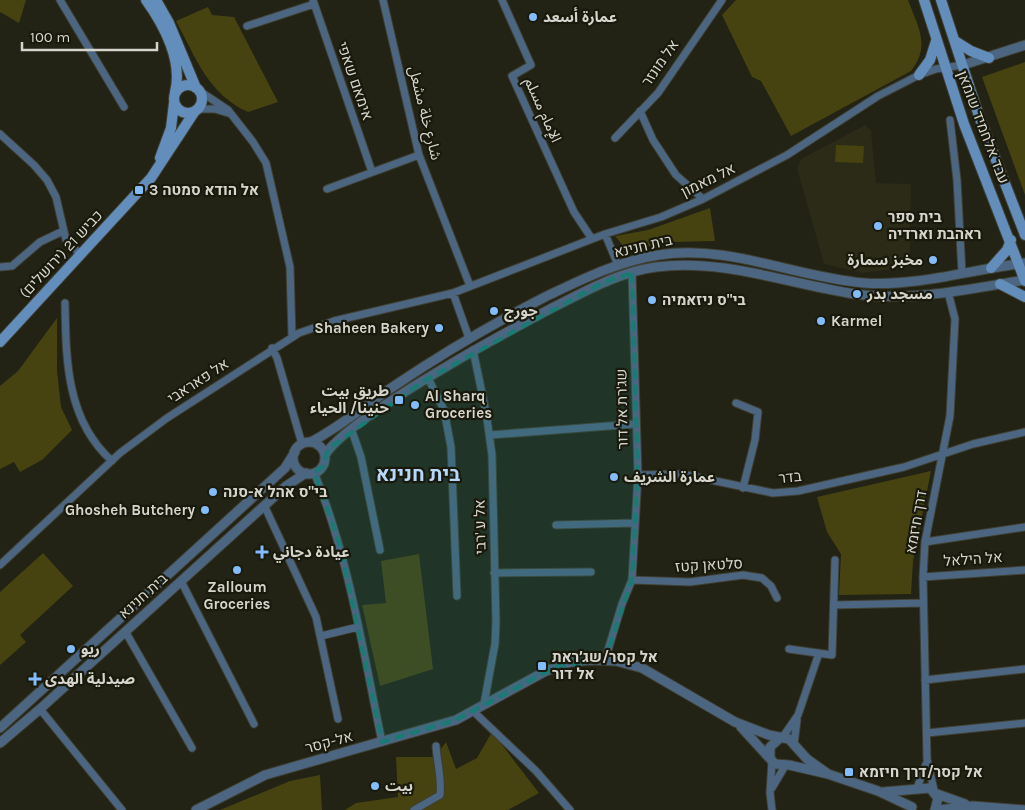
<svg xmlns="http://www.w3.org/2000/svg" width="1025" height="810" font-family="Karla,'Noto Sans Arabic',Heebo,sans-serif">
	<style>
		.built { fill: #2c2b17 }
		.grass { fill: #464311 }
		.lines { fill: none; stroke-linecap: round; stroke-linejoin: round }
		.minor-casing { stroke: #3f3f32; stroke-width: 9 }
		.tertiary-casing { stroke: #3f3f32; stroke-width: 11 }
		.secondary-casing { stroke: #3f3f32; stroke-width: 12 }
		.minor { stroke: #4c6682; stroke-width: 7 }
		.tertiary { stroke: #4c6682; stroke-width: 9 }
		.secondary { stroke: #638dba; stroke-width: 10 }
		.marked { fill: #197b73; fill-opacity: 0.2; stroke: #197b73; stroke-width: 4; stroke-dasharray: 10 6; stroke-linejoin: round }
		.poi-dot { fill: #82bcfa; stroke: #19190c; stroke-width: 2 }
		.labels { text-anchor: middle; stroke-width: 4.5; stroke-linejoin: round; paint-order: stroke }
		.poi-label { font-size: 15px; font-weight: bold; fill: #d5d5cd; stroke: #19190c; text-anchor: start }
		.street-label { font-size: 15px; fill: #d5d5cd; stroke: #19190c }
		.district-label { font-size: 20px; font-weight: bold; fill: #b7d7fa; stroke: #19190c }
	</style>
	<rect width="100%" height="100%" fill="#222215"/>
	<path class="built" d="M865,125L871,131L876,183L911,184L910,267L862,273L824,264L797,168L801,159Z"/>
	<path class="grass" d="M0,0H26L19,23L0,12Z
		M736,0H908C918,27 931,46 911,71L791,136L761,81L752,77L722,15Z
		M208,7L212,15L234,17L278,102L248,112C208,94 196,58 176,21Z
		M1025,62V195L982,77Z
		M836,145L864,146L863,163L835,162Z
		M710,208L715,241L668,242L627,251L615,236L648,230Z
		M57,318V370L61,407L72,430L42,460L20,472L14,462L0,469V386L18,371Z
		M931,471L913,561L911,594L839,595L841,554L827,532L817,497Z
		M43,553L73,586L20,635L26,642L0,665V592Z
		M419,554L433,669L380,686L362,605L386,603L381,561Z
		M492,732L539,793L508,810H345L356,803L398,797L396,757H435L446,742L456,769L477,758Z
		M320,775L322,810H220L290,781Z"/>
	<g class="lines">
		<defs>
			<path id="minor" d="M60,0L124,107
				M313,0L372,172
				M383,0L419,155L470,286
				M502,0L531,65L512,76L574,212L592,239
				M247,26L314,4
				M198,90L228,110L253,142L266,163L290,267L292,337
				M198,109H215L228,113
				M640,111L653,140L676,175L703,199
				M950,120L957,180L962,273
				M0,134L34,165L47,180L56,197L66,240L81,255
				M615,138L658,93L722,0
				M327,189L419,155
				M605,234L618,265
				M0,267L12,266L40,242L63,231
				M453,293L469,338
				M65,303C66,359 66,420 112,461
				M272,348L277,358L302,444
				M473,350L486,412L492,455L496,622L495,644L484,704
				M428,378L444,410L451,447L457,596
				M736,403L758,412L755,440L743,488
				M352,431L361,457L380,550
				M490,435L635,424
				M314,472C349,558 363,651 382,742
				M638,475L682,474L773,493L798,491L904,467L973,444L1025,432
				M264,505L316,617L338,719
				M556,525L635,523
				M925,542L1025,527
				M0,565L120,453L167,418L299,333L334,321L453,293L605,234L661,217L703,199L787,155L878,96L919,75L936,69L963,65
				M494,573L591,572
				M923,577L1025,570
				M632,580L690,582L743,575L762,578L771,586L777,598
				M181,581L254,724
				M834,605L922,603
				M125,631L192,748
				M321,636L358,627
				M789,649L832,655L835,560
				M605,660L622,604L632,580L638,475L632,273
				M925,680L1025,669
				M40,709L122,810
				M473,711L536,771L570,810
				M927,733L1025,723
				M782,738L798,715L819,653
				M794,744L797,720
				M772,761L770,793L772,810
				M772,788L785,766
				M917,788L926,764
				M934,790L927,759L923,577L925,542L950,416L955,319L948,292
				M414,810L440,795C442,778 437,763 436,746"/>
			<path id="tertiary" d="M963,65L1025,45
				M311,442C340,427 366,405 394,386C443,353 494,323 547,296C583,279 619,261 659,255C728,244 795,277 864,283C916,287 973,269 1025,263
				M293 458a16 16 0 1 1 32 0a16 16 0 1 1-32 0Z
				M325,455C339,431 417,384 444,368C479,347 514,328 550,309C584,292 618,272 656,267C722,258 789,284 855,294C911,302 970,289 1025,280
				M741,727L775,764L789,765L828,774L878,791L912,807
				M0,728L285,468L295,452
				M0,743L40,709L286,486L306,473
				M770,757V747L780,738
				M883,792L930,788L938,798L935,810
				M937,794L965,804
				M196,810L265,775L456,720L546,671L571,662L591,660L616,661L642,668L735,722L769,735L789,739L807,759L828,774
				M938,810L973,806L1025,810"/>
			<path id="secondary" d="M146,0C164,25 183,61 175,92
				M156,0L169,23L196,88
				M924,0L964,124L1025,281
				M941,0L980,119L1025,235
				M955,41L971,51L989,58
				M919,75L930,60L936,41
				M174 99a14 14 0 1 1 28 0a14 14 0 1 1-28 0Z
				M160,158L171,128L174,103
				M991,268L1007,250L1011,240
				M1000,284L1025,297
				M0,342L151,178L195,111"/>
		</defs>
		<use href="#minor" class="minor-casing"/>
		<use href="#tertiary" class="tertiary-casing"/>
		<use href="#secondary" class="secondary-casing"/>
		<use href="#minor" class="minor"/>
		<use href="#tertiary" class="tertiary"/>
		<use href="#secondary" class="secondary"/>
	</g>
	<path class="marked" d="M632,273L638,475L632,580L605,660L558,666L456,720L382,742L340,546L314,472L323,466L328,449L422,382L604,282Z"/>
	<g class="poi-dot">
		<circle cx="533" cy="17" r="5"/>
		<rect x="134" y="185" width="10" height="10" rx="2.5"/>
		<circle cx="878" cy="226" r="5"/>
		<circle cx="933" cy="260" r="5"/>
		<circle cx="857" cy="294" r="5"/>
		<circle cx="652" cy="300" r="5"/>
		<circle cx="494" cy="311" r="5"/>
		<circle cx="821" cy="321" r="5"/>
		<circle cx="439" cy="328" r="5"/>
		<rect x="394" y="395" width="10" height="10" rx="2.5"/>
		<circle cx="415" cy="405" r="5"/>
		<circle cx="614" cy="477" r="5"/>
		<circle cx="213" cy="492" r="5"/>
		<circle cx="205" cy="510" r="5"/>
		<path d="M259.5 544.5h5v5h5v5h-5v5h-5v-5h-5v-5h5z"/>
		<circle cx="237" cy="570" r="5"/>
		<circle cx="71" cy="649" r="5"/>
		<rect x="537" y="661" width="10" height="10" rx="2.5"/>
		<path d="M32.5 671.5h5v5h5v5h-5v5h-5v-5h-5v-5h5z"/>
		<rect x="844" y="767" width="10" height="10" rx="2.5"/>
		<circle cx="375" cy="786" r="5"/>
	</g>
	<g class="labels">
		<g class="poi-label">
			<text x="543" y="22">عمارة أسعد</text>
			<text x="149" y="195">אל הודא סמטה 3</text>
			<text x="888" y="222">בית ספר<tspan x="888" dy="17">ראהבת וארדיה</tspan></text>
			<text x="923" y="265" text-anchor="end">مخبز سمارة</text>
			<text x="867" y="299">مسجد بدر</text>
			<text x="662" y="305">בי"ס ניזאמיה</text>
			<text x="504" y="316">جورج</text>
			<text x="831" y="326">Karmel</text>
			<text x="429" y="333" text-anchor="end">Shaheen Bakery</text>
			<text x="389" y="396" text-anchor="end">طريق بيت<tspan x="389" dy="17">حنينا/ الحياء</tspan></text>
			<text x="425" y="401">Al Sharq<tspan x="425" dy="17">Groceries</tspan></text>
			<text x="624" y="482">عمارة الشريف</text>
			<text x="223" y="497">בי"ס אהל א-סנה</text>
			<text x="195" y="515" text-anchor="end">Ghosheh Butchery</text>
			<text x="273" y="557">عيادة دجاني</text>
			<text x="237" y="592" text-anchor="middle">Zalloum<tspan x="237" dy="17">Groceries</tspan></text>
			<text x="81" y="654">ريو</text>
			<text x="552" y="662">אל קסר/שג׳ראת<tspan x="552" dy="17">אל דור</tspan></text>
			<text x="45" y="684">صيدلية الهدى</text>
			<text x="859" y="777">אל קסר/דרך חיזמא</text>
			<text x="385" y="791">بيت</text>
		</g>
		<g class="street-label">
			<text transform="translate(660 63) rotate(-55)" y="5">אל מונזר</text>
			<text transform="translate(355 81) rotate(71)" y="5">אימאם שאפי</text>
			<text transform="translate(543 110) rotate(66)" y="5">الإمام مسلم</text>
			<text transform="translate(425 113) rotate(76)" y="5">شارع خلة مشعل</text>
			<text transform="translate(983 127) rotate(69)" y="5">עבד אלחמיד שומאן</text>
			<text transform="translate(708 180) rotate(-26)" y="5">אל מאמון</text>
			<text transform="translate(643 246) rotate(-13)" y="5">בית חנינא</text>
			<text transform="translate(61 254) rotate(-47)" y="5">כביש 21 (ירושלים)</text>
			<text transform="translate(198 381) rotate(-33)" y="5">אל פאראבי</text>
			<text transform="translate(622 409) rotate(-91)" y="5">שג'רת אל דור</text>
			<text transform="translate(790 477) rotate(-6)" y="5">בדר</text>
			<text transform="translate(916 522) rotate(-80)" y="5">דרך חיזמא</text>
			<text transform="translate(480 527) rotate(-91)" y="5">אל ע 'רבי</text>
			<text transform="translate(973 559) rotate(-4)" y="5">אל הילאל</text>
			<text transform="translate(709 565) rotate(-3)" y="5">סלטאן קטז</text>
			<text transform="translate(143 596) rotate(-42)" y="5">בית חנינא</text>
			<text transform="translate(329 742) rotate(-15)" y="5">אל-קסר</text>
		</g>
		<g class="district-label">
			<text x="418" y="481">בית חנינא</text>
		</g>
	</g>
	<path d="M22 42v8h135v-8" fill="none" stroke="#d5d5cd" stroke-width="2.5"/>
	<text x="30" y="42" font-size="15" fill="#d5d5cd" stroke="#19190c" stroke-width="4" paint-order="stroke">100 m</text>
</svg>
